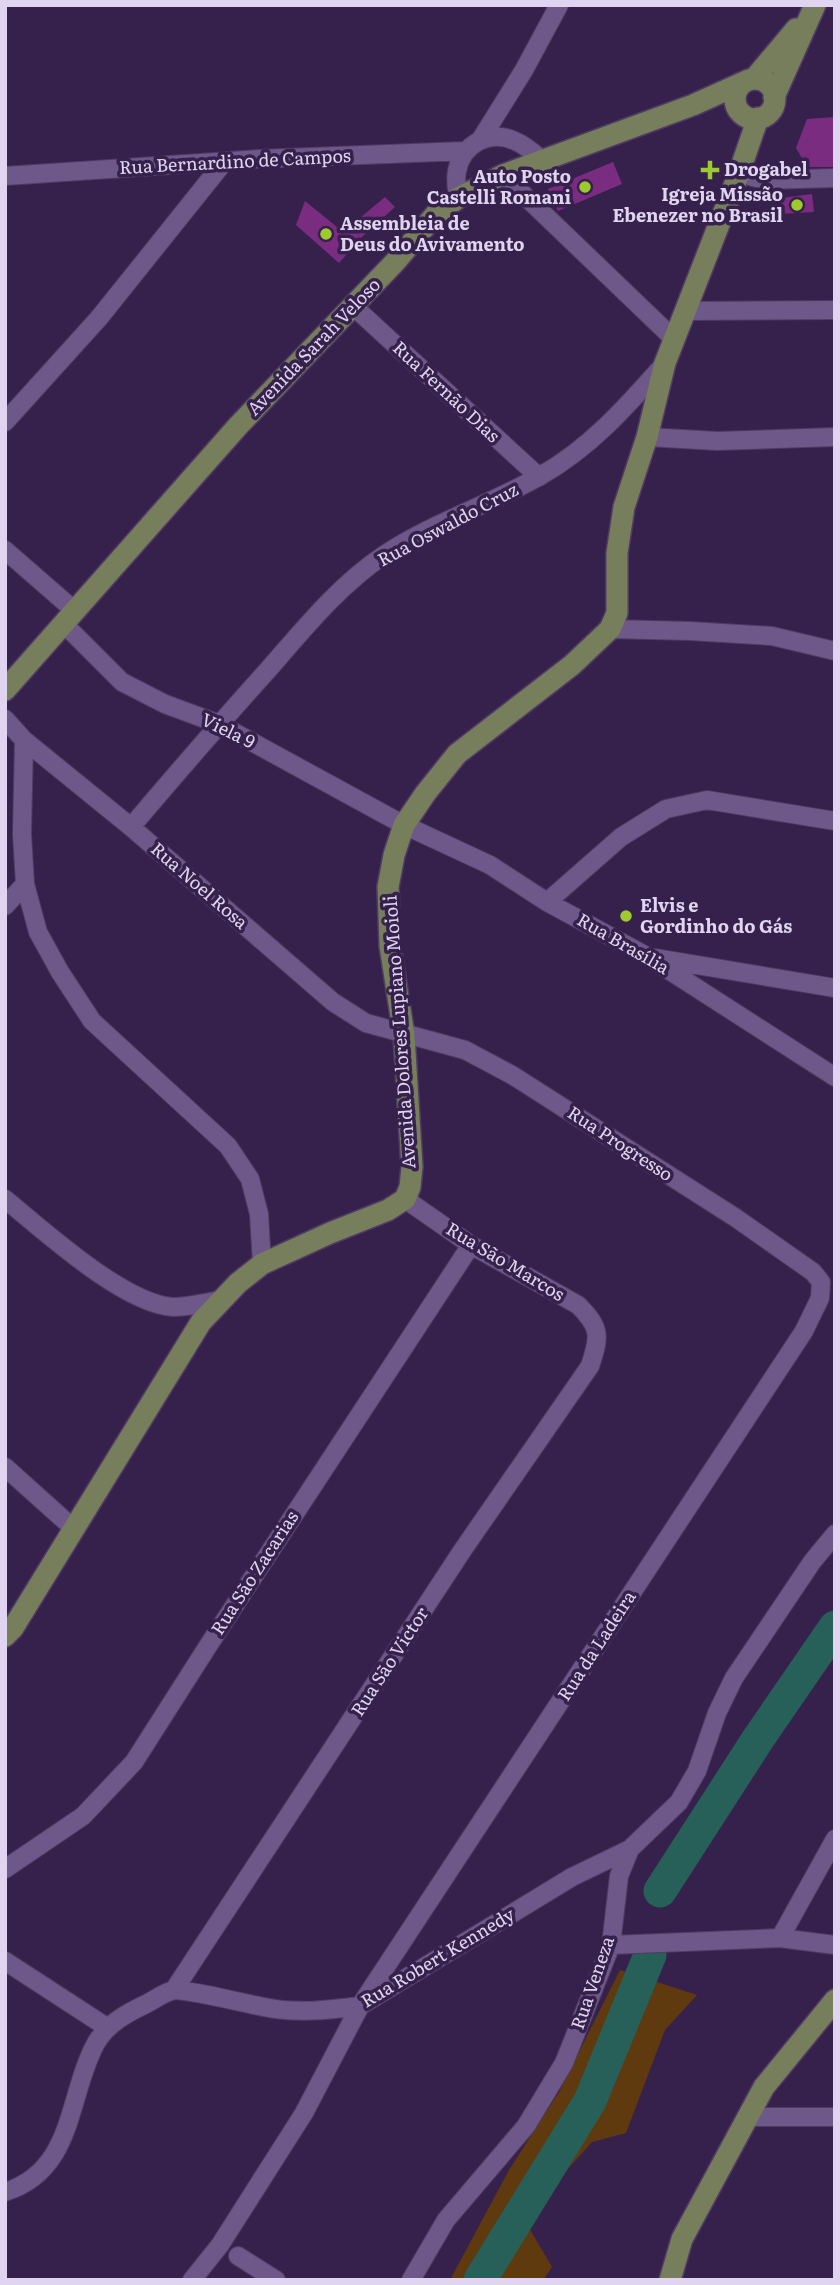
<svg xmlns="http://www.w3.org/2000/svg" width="840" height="2285" font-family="Literata,serif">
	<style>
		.green { fill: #5f3a0f }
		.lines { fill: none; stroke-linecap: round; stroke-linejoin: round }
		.river { stroke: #275f59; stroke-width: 33 }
		.building { fill: #7a2d80 }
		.minor-casing { stroke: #503c63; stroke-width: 20 }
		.major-casing { stroke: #503c63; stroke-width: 24 }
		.minor { stroke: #6e5889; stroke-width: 18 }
		.major { stroke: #767e5c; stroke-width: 21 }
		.poi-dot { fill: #9eca2e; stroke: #36214d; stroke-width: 2.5 }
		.labels { text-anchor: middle; stroke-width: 7; stroke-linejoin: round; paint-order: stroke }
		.street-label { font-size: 18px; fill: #e0d4f0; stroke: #36214d }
		.poi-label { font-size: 18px; font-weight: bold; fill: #e0d4f0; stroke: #36214d; text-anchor: start }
	</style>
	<rect width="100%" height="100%" fill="#36214d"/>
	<path class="green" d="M620,1970L697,1995L665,2030L626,2133L592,2142L566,2171L529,2228L552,2267L543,2280H450L509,2170L559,2092Z"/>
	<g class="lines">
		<path class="river" d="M660,1891L758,1739L835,1627
			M480,2280L590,2101L650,1955"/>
	</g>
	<path class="building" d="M835,117V167H807L796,148L807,119Z
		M613,162L622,184L558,211L548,189Z
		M812,194L814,212L779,214L781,198Z
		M385,197L395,207L361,238L339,263L296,225L305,201L343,232Z"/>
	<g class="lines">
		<defs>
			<path id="minor" d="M481,139L524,70L559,5
				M739,173L764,180L835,178
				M503,175L675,340
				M5,176L259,159L465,151
				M458,198C457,189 455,179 457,171C462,144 490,129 515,141C525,145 534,153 542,160
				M353,306L539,477
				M687,311L835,310
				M5,422L99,318L224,162
				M647,437L717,441L835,437
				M5,550L75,611
				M64,624L122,682L165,704L219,724L404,825L490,865L547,902L650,958L835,1077
				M610,629L690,631L772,636L835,651
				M5,719L24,740L131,827L333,1002L366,1023L465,1050L512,1075L736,1218L813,1272L821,1282L820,1298L804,1331L360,2006L304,2113L220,2245L192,2280
				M24,740L22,834L25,884L38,932L60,972L92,1021L228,1146L250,1179L259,1214L262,1264
				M131,827C176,774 221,722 267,671C303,630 338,586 384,555C432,523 489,505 540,476C590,448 627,406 665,363
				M547,902L621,837L666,809L707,800L835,821
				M5,906L25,884
				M655,958L835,988
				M5,1199C44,1231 124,1304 173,1307C189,1307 207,1302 222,1300
				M5,1467L73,1528
				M5,1869L83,1816L134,1762L208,1646L471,1245
				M780,1938L835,1839
				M611,1945L780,1938L835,1945
				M5,1961L108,2028
				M174,1990L462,1551L590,1366C600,1336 601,1328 578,1305L471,1245L405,1199
				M748,2117H835
				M5,2192C75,2170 67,2096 96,2043C107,2024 127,2013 146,2004C154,2000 166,1991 175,1990C180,1990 186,1992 191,1992C216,1996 239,2002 264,2007C295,2014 329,2010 360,2006L572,1877L630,1849
				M238,2256L276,2280
				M411,2280L446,2220L526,2126L564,2063L611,1945L619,1876L630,1849L679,1802L697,1771L717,1713L734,1678L812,1562L835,1534"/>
			<path id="major" d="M754,79L796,29
				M735 99a20 20 0 1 1 40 0a20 20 0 1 1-40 0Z
				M774,97L815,5
				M5,690L238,426L396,261L435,215L458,198L503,175L693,105L744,82
				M5,1636L13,1628L201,1322L238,1283L262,1264L330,1233L388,1210L405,1199L410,1187L412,1167L404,1035L390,946L388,887L394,855L404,825L425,794L457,754L572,665L610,629L617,613V553L624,507L647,437L665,363L739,173L758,118
				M670,2280L682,2239L764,2087L835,2000"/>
		</defs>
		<use href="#minor" class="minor-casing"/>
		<use href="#major" class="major-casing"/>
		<use href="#minor" class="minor"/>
		<use href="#major" class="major"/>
	</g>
	<g class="poi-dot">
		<path d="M706.5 159.5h7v7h7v7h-7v7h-7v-7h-7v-7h7z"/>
		<circle cx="585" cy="187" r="7"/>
		<circle cx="797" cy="205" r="7"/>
		<circle cx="326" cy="234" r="7"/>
		<circle cx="626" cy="916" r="7"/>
	</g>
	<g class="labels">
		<g class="street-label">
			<text transform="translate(235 162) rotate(-3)" y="6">Rua Bernardino de Campos</text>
			<text transform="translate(314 347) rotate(-46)" y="6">Avenida Sarah Veloso</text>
			<text transform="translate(446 392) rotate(43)" y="6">Rua Fernão Dias</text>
			<text transform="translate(448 525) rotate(-28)" y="6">Rua Oswaldo Cruz</text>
			<text transform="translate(228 731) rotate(26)" y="6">Viela 9</text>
			<text transform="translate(199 886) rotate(41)" y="6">Rua Noel Rosa</text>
			<text transform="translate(623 944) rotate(30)" y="6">Rua Brasília</text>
			<text transform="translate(400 1032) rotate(-94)" y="6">Avenida Dolores Lupiano Moioli</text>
			<text transform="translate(620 1144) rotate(33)" y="6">Rua Progresso</text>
			<text transform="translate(505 1262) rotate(31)" y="6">Rua São Marcos</text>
			<text transform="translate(255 1573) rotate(-57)" y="6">Rua São Zacarias</text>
			<text transform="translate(597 1646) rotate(-57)" y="6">Rua da Ladeira</text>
			<text transform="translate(390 1662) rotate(-57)" y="6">Rua São Victor</text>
			<text transform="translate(438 1958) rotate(-31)" y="6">Rua Robert Kennedy</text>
			<text transform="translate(593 1983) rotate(-71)" y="6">Rua Veneza</text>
		</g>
		<g class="poi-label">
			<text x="724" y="176">Drogabel</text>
			<text x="571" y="183" text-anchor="end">Auto Posto<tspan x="571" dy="21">Castelli Romani</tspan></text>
			<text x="783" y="201" text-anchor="end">Igreja Missão<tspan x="783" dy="21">Ebenezer no Brasil</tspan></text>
			<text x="340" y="230">Assembleia de<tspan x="340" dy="21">Deus do Avivamento</tspan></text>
			<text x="640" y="912">Elvis e<tspan x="640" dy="21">Gordinho do Gás</tspan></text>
		</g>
	</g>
	<rect width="840" height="2285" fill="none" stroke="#e0d4f0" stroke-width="14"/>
</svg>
